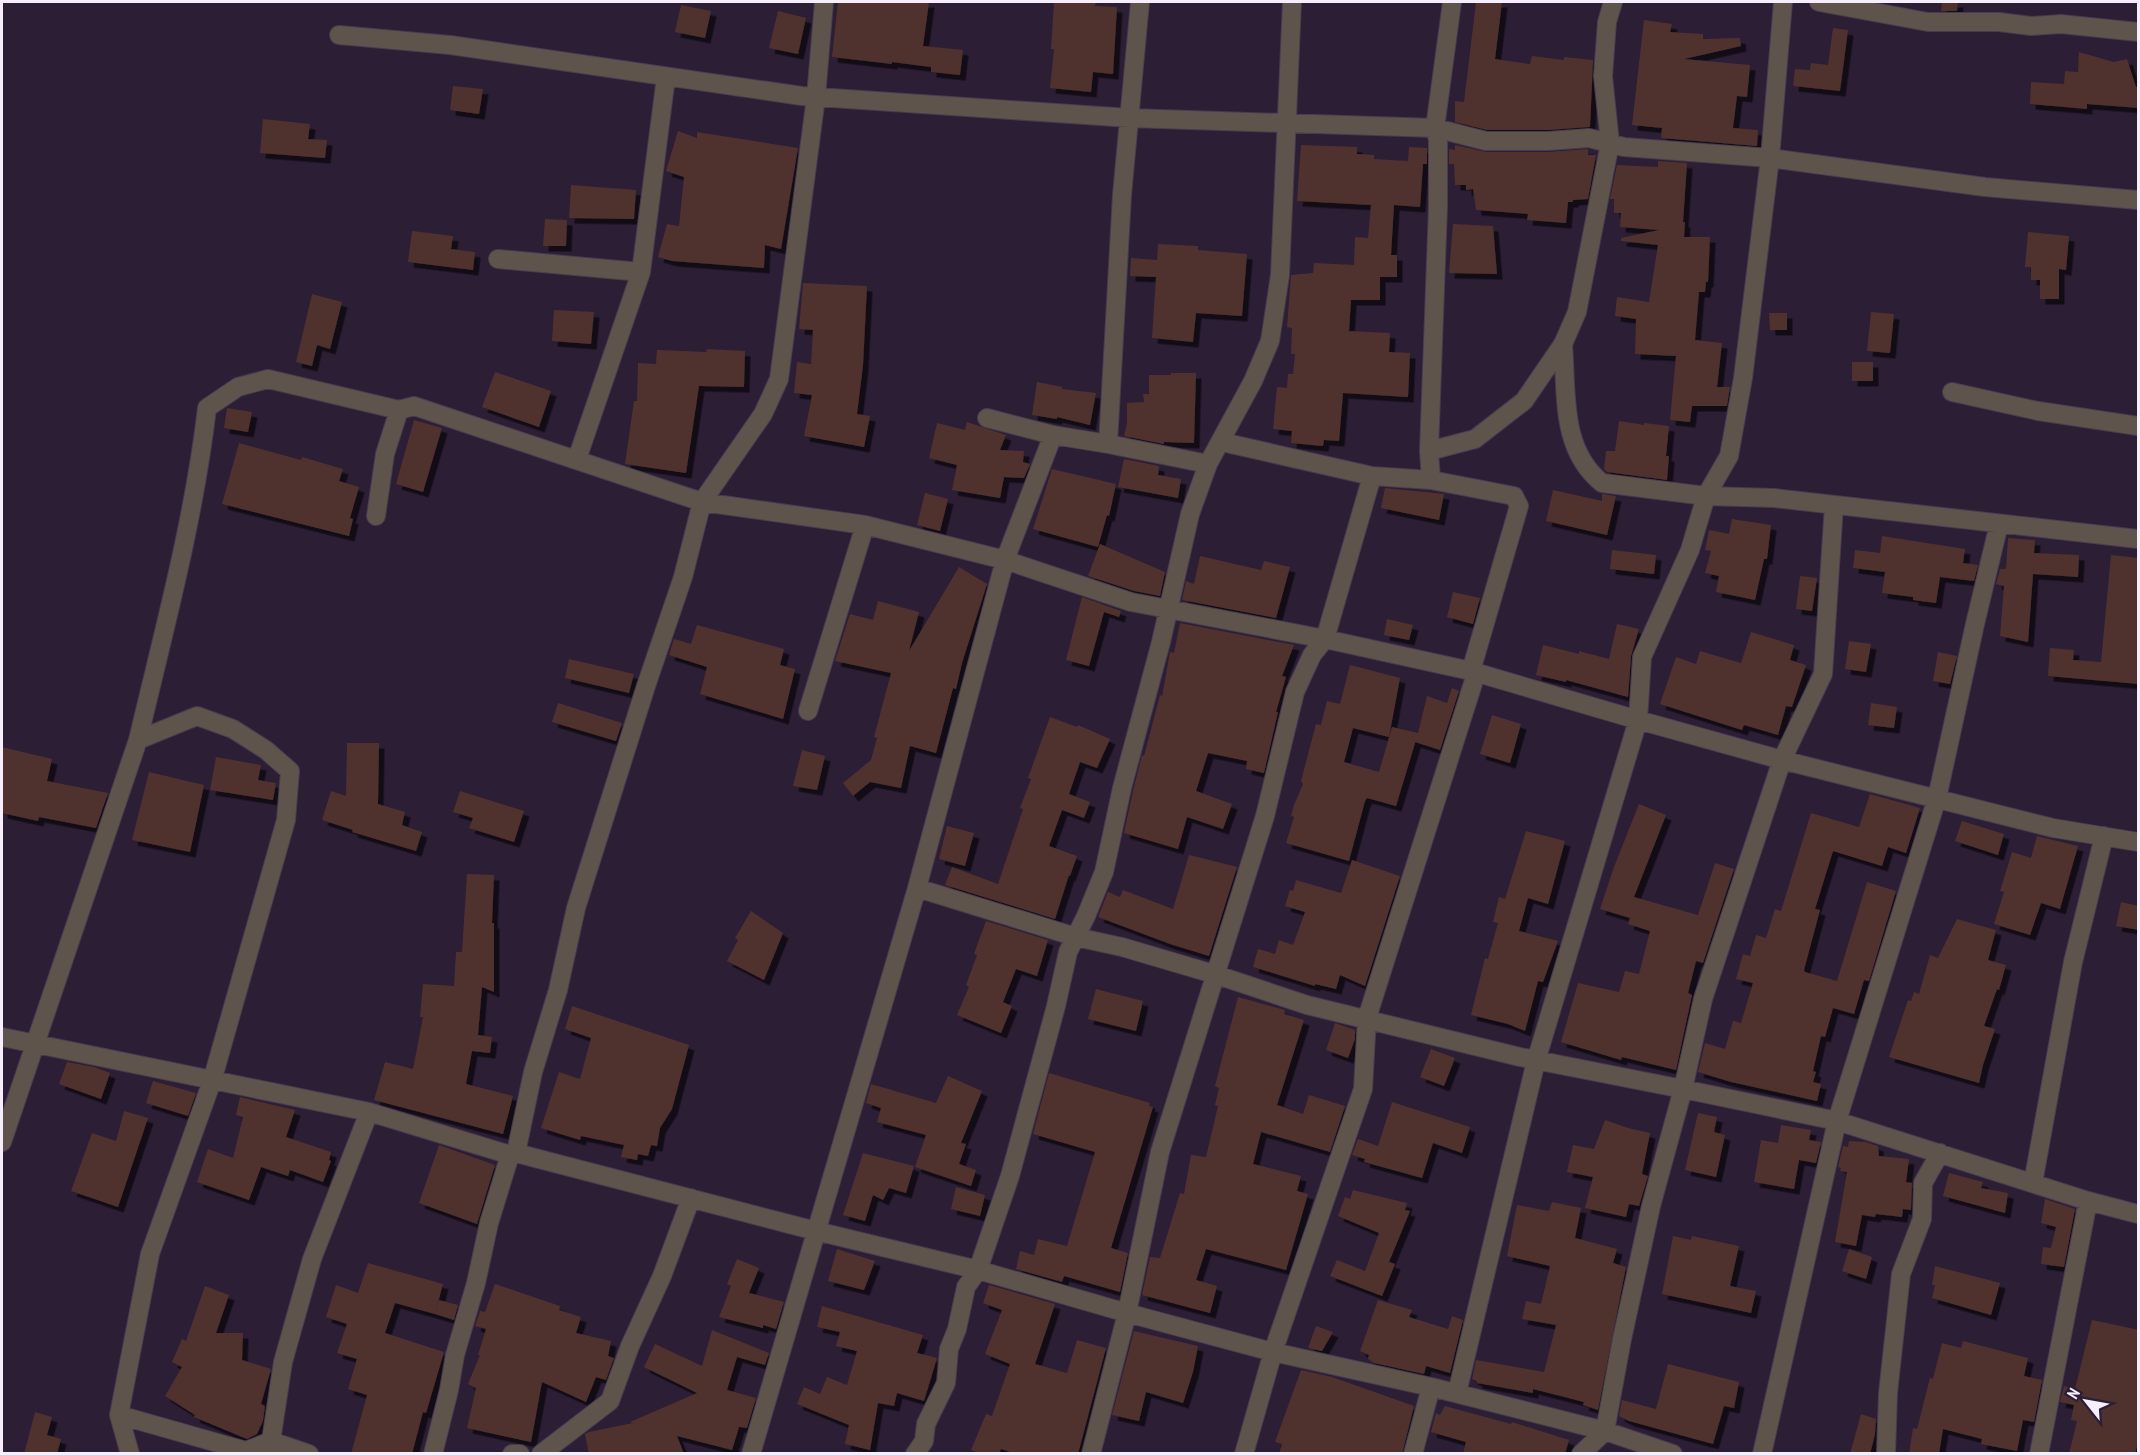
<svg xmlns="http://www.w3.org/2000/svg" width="2140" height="1455" font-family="'PT Sans Narrow',sans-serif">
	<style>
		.building { fill: #50312e; filter: url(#shadow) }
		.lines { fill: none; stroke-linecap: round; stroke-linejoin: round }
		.street-casing { stroke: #473b51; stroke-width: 20 }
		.street { stroke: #5f544b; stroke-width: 18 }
	</style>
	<defs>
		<filter id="shadow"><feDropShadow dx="5.5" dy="5.5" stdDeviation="0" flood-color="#0009"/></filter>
	</defs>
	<rect width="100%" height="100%" fill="#2b1e35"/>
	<path class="building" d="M838,2H929L923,46L963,50L960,75L931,72V67L892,62V64L832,57Z
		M1054,2H1096L1095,6L1117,7L1113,74L1093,72L1091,92L1050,88L1054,49H1051Z
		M1476,2H1502L1495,59L1530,64L1532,56L1564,60V57L1593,60L1590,127L1548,130H1487L1455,122V101L1464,102Z
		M1942,2H1958L1957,11H1941Z
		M681,5L711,11L705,38L675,32Z
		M778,11L806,18L798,54L769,48Z
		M1644,20L1672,24L1670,32L1703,34V39L1740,38L1741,46L1684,59L1750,65L1747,97L1737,96L1733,128L1758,130L1757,146L1661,138L1662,128L1632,125Z
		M1833,28L1848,30L1840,91L1793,86L1795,69L1810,70L1811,63L1828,65Z
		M2079,52L2114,62L2127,59L2136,87H2139V108L2087,104V109L2030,104L2031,82L2064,84L2065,71L2078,72Z
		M453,86L483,89L479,114L450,110Z
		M263,119L310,124L308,139L327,140L325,158L260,153Z
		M678,131L697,138V132L798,148L781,249L765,245L764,268L672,261L658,257L667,224L679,226L684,177L666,171Z
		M1301,145L1357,147V154L1374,155V159L1408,161L1409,147L1427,148V164H1423L1420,207L1394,205L1391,255H1397V277H1380V300H1351L1349,331L1390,333L1389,352L1410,353L1408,397L1343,393L1339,441L1324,440L1323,446L1291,443L1292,431L1273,429L1277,387L1287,388L1288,374H1293L1295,354H1291L1292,328L1287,327L1291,275L1313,273L1314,263L1354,265L1355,237L1368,238L1371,205L1297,201Z
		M1455,145L1486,152H1548L1588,149V155H1596L1588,199L1573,200V202H1568L1566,223L1527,220L1528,214L1476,210L1473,189L1466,190V185H1455L1454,164H1449V149L1455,150Z
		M1658,161L1687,163L1683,222H1685L1684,237H1710L1708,282H1706L1705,292H1699L1695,340L1722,343L1717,387H1730L1727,406H1692L1690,422L1670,420L1676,356L1635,354L1636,319L1615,316L1617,297L1649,302L1658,245L1621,241V238L1659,230L1620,227L1621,213H1614V199H1610L1617,165L1658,167Z
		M571,185L636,190L634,219L569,218Z
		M545,219L567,220L566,246H543Z
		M1453,224L1493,226L1497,274L1449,273Z
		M412,231L453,236L451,249L475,252L473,270L408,262Z
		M2028,232L2069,236L2066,270L2059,269V299H2040V280H2031V267H2025Z
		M1158,244L1198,246V250L1247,254L1242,316L1196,313L1193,342L1152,338L1156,277L1130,276L1131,258L1157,260Z
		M803,283L867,286L863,365L857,414L870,416L864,447L804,436L812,395L794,393L797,362L811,364L813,330L799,329Z
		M312,294L342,302L330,349L317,345L312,366L296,362Z
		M554,310L594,312L591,344L552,341Z
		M1871,312L1894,314L1890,353L1867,351Z
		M1769,313H1787V330H1770Z
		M707,349L745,351L744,387L699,386L686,473L625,464L634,401H637L638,363L656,364L657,350L706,352Z
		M1852,362H1873V381H1852Z
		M495,372L551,391L539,427L482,407Z
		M1171,373H1196L1194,443L1164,442V444L1124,436L1127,424V403L1144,402L1143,394H1149V375H1171Z
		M1037,382L1062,387V389L1096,393L1090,425L1057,417V419L1032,415Z
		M227,408L252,412L248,432L224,428Z
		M414,420L442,428L423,492L396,484Z
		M1619,421L1644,425V423L1669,426L1666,456H1669L1667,480L1607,472L1604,469L1606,451H1615Z
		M967,422L1006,435L1000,450L1024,451L1023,462L1030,464L1024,478L1004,477L1000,498L952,490L957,465L929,458L937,423L965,430Z
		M239,443L301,460L302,457L343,469L339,481L359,487L350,518L353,519L349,536L222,504Z
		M1124,459L1159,466L1158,475L1181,479L1178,498L1118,487Z
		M1052,469L1116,484L1109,516L1107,515L1098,547L1033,529Z
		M1385,488L1444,494L1439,520L1381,508Z
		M1553,490L1602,501V494L1616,496L1607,535L1546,521Z
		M925,493L948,499L940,531L917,525Z
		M1732,519L1771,525L1767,559H1764L1755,600L1716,592L1719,576L1705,573L1711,551L1705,550L1709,530L1729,534Z
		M1882,536L1965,549L1963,563L1978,565L1974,581L1940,577L1936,603L1913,600V597L1882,593L1885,572L1853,568L1855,550L1880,553Z
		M2008,538L2035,540L2034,553L2079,555L2078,577L2033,574L2028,642L2000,636L2004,586L1996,584L2000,569H2006Z
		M1100,544L1165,572L1160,596L1134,591L1088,576Z
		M1612,550L1656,555L1654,574L1610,569Z
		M2111,555L2139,558V684L2048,676L2050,648L2074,650L2073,660L2101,662Z
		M1200,556L1261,570L1264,561L1290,567L1276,618L1182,600L1186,581L1194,584Z
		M959,567L987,584L962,663L956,689L953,688L936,753L910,746L901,788L870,782L853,796L843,783L871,760L877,738L874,737L891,673L835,661L850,614L873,620L878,601L919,612L909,651Z
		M1800,576L1817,578L1812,611L1796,609Z
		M1453,592L1480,598L1473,624L1447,617Z
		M1082,597L1121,611L1119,617L1104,612L1089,666L1066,660Z
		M1387,619L1413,625L1409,640L1384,635Z
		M1180,623L1294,645L1282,676L1286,677L1276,712H1278L1264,773L1246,769L1247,761L1208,753L1196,791L1232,804L1223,829L1187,817L1178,849L1124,833L1133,791L1142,755L1144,756L1160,695L1162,696L1170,652L1174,653Z
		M1617,624L1639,629L1631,656L1628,697L1566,680V682L1536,675L1543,645L1579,654V651L1609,659Z
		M697,625L784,649L780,665L795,669L783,719L700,694L707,667L669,655L674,639L691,644Z
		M1751,632L1794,645L1790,660L1806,665L1792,707L1786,706L1778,735L1744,725L1742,730L1660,704L1676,657L1696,664L1700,651L1741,663Z
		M1849,641L1871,644L1866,672L1845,669Z
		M1938,652L1957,656L1950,684L1933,681Z
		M569,659L634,674L629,693L565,678Z
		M1350,665L1400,678L1389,737L1353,728L1344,762L1379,772L1392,727L1418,733L1427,696L1447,703L1452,688L1459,691L1440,750L1415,742L1416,740L1396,806L1367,798L1365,801L1349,861L1286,843L1294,817L1291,816L1294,805L1303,784L1301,781L1316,724L1321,725L1327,701L1340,704Z
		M558,703L622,723L616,741L552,722Z
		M1871,703L1897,707L1894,728L1868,725Z
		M1492,715L1521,724L1510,763L1480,754Z
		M1050,717L1077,727L1078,725L1110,739L1097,768L1080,762L1069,794L1090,802L1084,818L1062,810L1049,846L1077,856L1070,876L1069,875L1055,919L945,885L952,867L998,884L1023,809L1020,808L1031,779L1028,778Z
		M347,743H379L378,804L405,812L402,825L422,832L416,851L352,832L353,830L322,820L331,791L346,796Z
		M2,747L52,759L47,781L108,793L96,828L39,817L38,821L2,813Z
		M802,750L825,756L817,790L793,786Z
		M216,757L261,765L258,780L276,783L273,800L210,790Z
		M149,772L204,785L190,852L132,840Z
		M460,791L524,811L514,842L469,828L473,818L453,812Z
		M1870,794L1920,808L1906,853L1888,847L1882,866L1833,851L1815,909L1820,910L1804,970L1805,972L1837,981L1867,882L1896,891L1869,981L1864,980L1854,1014L1833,1008L1825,1037L1821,1036L1813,1071L1816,1072L1813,1082L1821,1084L1817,1101L1731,1082L1698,1072L1705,1043L1725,1049L1733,1021L1741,1023L1753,983L1736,979L1743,954L1750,956L1756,935L1766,938L1775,909L1781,911L1811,813L1859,827Z
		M1639,804L1666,815L1634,897L1698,915L1715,863L1734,869L1703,963L1696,961L1688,993L1692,995L1676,1070L1622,1057L1621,1060L1561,1042L1578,983L1619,992L1625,971L1639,974L1650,931L1628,924L1630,918L1600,909L1614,867Z
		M1962,821L2004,834L1998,855L1955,841Z
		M947,826L974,833L965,866L939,859Z
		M1526,831L1565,841L1548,904L1528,898L1519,931L1558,941L1543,982L1538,981L1525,1031L1508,1024L1471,1015L1485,958L1488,959L1498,923L1493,922L1499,897L1505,899Z
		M2037,836L2078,846L2060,909L2041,903L2030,935L1994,924L2004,892L2000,891L2012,852L2031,858Z
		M1189,855L1237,867L1209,956L1170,944L1098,917L1108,892L1120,897L1123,890L1173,909Z
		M1352,860L1400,876L1365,986L1340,975L1336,989L1315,984V986L1253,967L1258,949L1275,954L1279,940L1293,945L1305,912L1285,906L1290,890L1293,891L1296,880L1341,893Z
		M467,874L494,875L492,923H494V992L482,987L478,1035L492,1037L490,1053L472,1051L466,1084L513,1096L503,1134L374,1100L385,1062L413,1069L423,1017H420L423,984L454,986L456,952H462Z
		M2121,902L2139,906V930L2116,926Z
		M751,911L783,933L764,980L727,961L738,940L735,938Z
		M1957,919L1996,930L1988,960L2006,965L1999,990L1997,989L1984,1026L1995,1029L1983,1065L1979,1083L1889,1057L1908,1000L1911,1001L1914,992L1919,994L1930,955L1938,958Z
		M986,921L1048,940L1037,976L1016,969L1003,1002L1012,1006L1001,1033L957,1015L969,987L966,985L977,955L974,954Z
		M1096,989L1143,1001L1136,1031L1088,1019Z
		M1238,997L1285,1010L1284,1014L1304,1020L1277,1105L1303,1114L1309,1095L1345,1106L1330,1152L1261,1132L1253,1164L1301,1176L1297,1191L1308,1194L1286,1270L1206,1249L1196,1280L1217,1286L1210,1313L1142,1295L1150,1257L1160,1258L1180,1193L1184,1194L1191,1155L1206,1157L1218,1106L1215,1105L1219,1088L1215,1086Z
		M572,1006L689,1045L672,1109L660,1128L657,1146L651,1145L648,1156L638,1154L637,1160L621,1157L624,1145L581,1136L580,1140L541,1128L559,1072L580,1079L591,1038L565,1029Z
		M1335,1023L1355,1030V1039L1348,1058L1326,1050Z
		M1431,1049L1455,1058L1444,1086L1420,1077Z
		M67,1062L94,1067L110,1073L101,1099L59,1084Z
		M1049,1073L1150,1103L1149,1106L1153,1107L1111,1248L1128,1253L1120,1292L1064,1276L1062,1282L1016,1269L1020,1251L1034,1255L1038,1239L1067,1246L1095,1152L1033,1134Z
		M948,1076L982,1091L961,1143L966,1144L959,1164L976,1170L971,1186L915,1167L926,1135L877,1122L881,1108L866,1103L871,1084L936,1103Z
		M153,1081L196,1093L188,1116L146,1103Z
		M240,1097L295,1110L286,1137L331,1152L329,1160L331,1161L323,1182L290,1170L288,1176L261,1167L249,1200L197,1182L208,1149L233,1158L243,1117L236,1115Z
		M1392,1102L1470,1127L1462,1153L1433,1143L1422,1178L1364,1162L1365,1159L1352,1155L1358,1139L1378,1146Z
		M124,1111L148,1118L118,1207L71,1191L92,1133L116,1141Z
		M1698,1113L1717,1117L1714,1132L1725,1135L1716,1177L1685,1170Z
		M1605,1120L1628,1128L1650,1133L1642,1174L1648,1176L1639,1206L1629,1204L1626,1217L1585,1208L1593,1177L1567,1172L1573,1145L1594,1149Z
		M1781,1125L1811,1130L1809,1140L1821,1142L1816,1163L1799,1160L1794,1189L1754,1182L1761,1140L1778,1143Z
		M1849,1141L1865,1142L1878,1146L1879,1156L1909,1159L1906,1182L1912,1183L1911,1210L1903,1209L1902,1217L1876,1214L1875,1217L1862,1215L1856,1246L1835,1242L1847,1172L1840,1171L1841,1168L1838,1167L1843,1146L1848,1147Z
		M439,1145L495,1165L477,1224L419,1203Z
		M863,1153L914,1166L906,1193L889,1188L883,1200L873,1195L865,1221L843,1215Z
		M1949,1173L1983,1182L1981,1188L2008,1193L2005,1213L1943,1196Z
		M956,1187L985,1195L980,1216L951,1209Z
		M1353,1190L1407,1203L1405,1210L1410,1211L1389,1262L1395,1264L1382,1296L1330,1276L1337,1260L1365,1271L1379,1233L1338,1216L1345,1197L1350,1199Z
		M2045,1199L2075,1209L2064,1267L2041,1264L2043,1247L2051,1248L2056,1227L2041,1223Z
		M1552,1202L1581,1208L1575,1238L1617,1249L1613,1263L1626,1267L1598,1410L1583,1405L1584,1402L1533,1389V1393L1477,1383V1381L1472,1379L1476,1360L1544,1372L1556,1325L1522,1319L1526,1301L1541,1304L1550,1266L1507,1256L1517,1205L1549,1211Z
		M1673,1236L1691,1240L1692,1236L1739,1246L1730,1286L1756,1291L1751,1313L1662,1294Z
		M837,1249L875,1261L864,1290L828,1281Z
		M1849,1249L1872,1257L1866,1279L1842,1271Z
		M737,1259L759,1268L749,1293L784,1302L776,1329L763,1325V1328L719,1317L731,1286L727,1284Z
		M368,1263L443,1284L435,1314L395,1303L385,1333L444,1352L426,1413L423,1412L412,1454H351L367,1395L348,1389L357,1359L337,1353L347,1324L326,1317L336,1285L358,1293Z
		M1935,1266L2000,1283L1991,1315L1932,1298L1935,1285H1932Z
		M495,1284L560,1306L559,1310L581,1317L576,1333L611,1341L608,1356L614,1358L606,1380L596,1377L586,1402L542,1382L531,1442L467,1428L476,1388L468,1384L480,1355H478L486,1329L475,1326L480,1311L485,1312Z
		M989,1285L1055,1304L1035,1364L1067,1373L1077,1340L1106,1348L1078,1454H1016L1001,1449L999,1454H981L971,1450L986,1414L992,1416L1010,1364L985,1354L1002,1310L983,1303Z
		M205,1286L229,1295L216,1333H243L242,1360L271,1369L261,1404L265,1406L263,1421L257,1434L247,1439L194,1417L195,1415L165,1396L182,1367L172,1362L182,1339L186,1341Z
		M439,1300L458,1305L454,1320L435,1314Z
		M1378,1300L1412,1310L1409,1317L1448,1329L1452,1316L1463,1320L1450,1373L1426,1366L1424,1374L1374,1363L1368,1359L1369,1355L1360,1351Z
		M822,1306L923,1335L917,1353L937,1358L924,1401L897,1393L894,1406L878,1403L870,1450L845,1444L849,1425L797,1404L804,1387L820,1394L827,1377L847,1385L857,1351L836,1346L840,1332L817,1327Z
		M2092,1320L2139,1330V1438L2135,1454H2069L2077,1421L2071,1420L2074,1405L2060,1402L2064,1386L2075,1389Z
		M1316,1326L1333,1332L1322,1351L1308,1348Z
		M712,1330L769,1353L765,1365L737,1357L727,1390L756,1398L747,1428L739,1427L732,1450L677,1436L684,1454H589L585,1434L589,1432L633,1423L630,1422L697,1393L644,1367L655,1344L702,1366Z
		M1134,1331L1198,1346L1193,1372L1183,1403L1146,1392L1139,1421L1112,1415Z
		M1963,1341L2028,1358L2024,1376L2042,1380L2034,1422L2023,1420L2017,1451L1981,1444L1982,1439L1943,1429L1939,1454H1909L1913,1428L1917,1429L1930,1378L1933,1379L1942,1343L1961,1348Z
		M1668,1364L1739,1382L1734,1408L1724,1406L1713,1444L1629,1421L1619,1416L1622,1400L1656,1409Z
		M1301,1370L1332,1377L1414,1406L1402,1454H1279L1282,1444L1275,1442Z
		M1445,1406L1511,1424L1512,1422L1569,1440L1565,1454H1463L1466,1442L1431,1432L1436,1413L1440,1415Z
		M35,1412L52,1417L47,1435L61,1439L57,1454H24Z
		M1861,1414L1876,1419L1875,1434L1870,1454H1850Z"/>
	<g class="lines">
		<defs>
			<path id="street" d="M1819,2L1928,22H1999L2031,26L2061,24L2138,32
				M339,35L450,45L802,96L1130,118L1435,128L1452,2
				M498,259L641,272
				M1563,344C1567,394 1560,449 1602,483L1706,496L1774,498L2138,539
				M1952,392L2038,411L2138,426
				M987,418L1053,435
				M1222,442L1372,476L1431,480
				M1108,444L1208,464
				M1429,451L1438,207V140L1435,128L1486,141H1548L1589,138L1624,147L1770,158L1783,2
				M577,459L641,272L666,77
				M376,516L385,454L399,410L414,406L702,502L865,525L1005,560L1131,602L1325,639L1471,671L1638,720L1782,760L2053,828L2138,842
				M1471,671L1519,506L1514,496L1431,480L1429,451L1475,439L1524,401L1563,344L1577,312L1610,143L1603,76L1607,22L1613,2
				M808,711L865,525
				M138,740C164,630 194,520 207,408L238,387L268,379L399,410
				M917,888L1076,937L1122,947L1217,975L1307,1005L1520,1057L1683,1089L1837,1121L2088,1201L2138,1214
				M2,1037L369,1112L510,1155L516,1153L816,1231L978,1270L1127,1313L1273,1352L1431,1387L1605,1431L1673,1454
				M2,1142L138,740L197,716L233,729L266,750L290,771L286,820L212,1081L150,1254L119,1415L130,1454
				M516,1153L533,1072L558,990L576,908L646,686L683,577L702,502L763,414L779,379L816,97L824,2
				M2033,1183L2073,962L2104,836
				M1457,1393L1536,1061L1638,720L1642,657L1690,550L1706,496L1729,456L1743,378L1770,158L1985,187L2138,200
				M119,1415L246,1451L271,1441L309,1454
				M265,1454L271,1441L283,1362L312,1259L369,1112
				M433,1454L449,1390L455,1355L476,1283L489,1223L510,1155
				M512,1454H520
				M541,1454L610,1401L630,1346L662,1276L691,1198
				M751,1454L917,888L1005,560L1053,435L1108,444L1122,195L1140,2
				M915,1454L924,1441L926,1424L946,1383L949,1349L957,1329L966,1287L978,1270L1010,1176L1056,1006L1068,952L1086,916L1104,872L1122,788L1161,642L1190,514L1208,464L1253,381L1270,341L1280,275L1292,2
				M1091,1454L1127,1313L1160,1152L1265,816L1295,692L1312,655L1325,639L1372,476
				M1244,1454L1273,1352L1363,1089L1367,1018L1476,674
				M1413,1454L1431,1387
				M1581,1454L1605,1431L1622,1339L1651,1206L1683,1089L1703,999L1782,760L1823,674L1834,505
				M1762,1454L1837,1121L1937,798L1975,624L1999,524
				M1886,1454L1888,1393L1901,1274L1922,1219L1923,1183L1940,1153
				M2039,1454L2088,1201"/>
		</defs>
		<use href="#street" class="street-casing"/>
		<use href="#street" class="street"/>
	</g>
	<rect width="2140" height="1455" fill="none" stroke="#f6edfd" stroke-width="6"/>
	<g transform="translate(2086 1401) rotate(301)" stroke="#2b1e35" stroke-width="4.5" paint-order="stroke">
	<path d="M0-4.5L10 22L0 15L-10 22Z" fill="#f6edfd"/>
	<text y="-9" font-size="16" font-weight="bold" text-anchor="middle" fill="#f6edfd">N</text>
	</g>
</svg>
